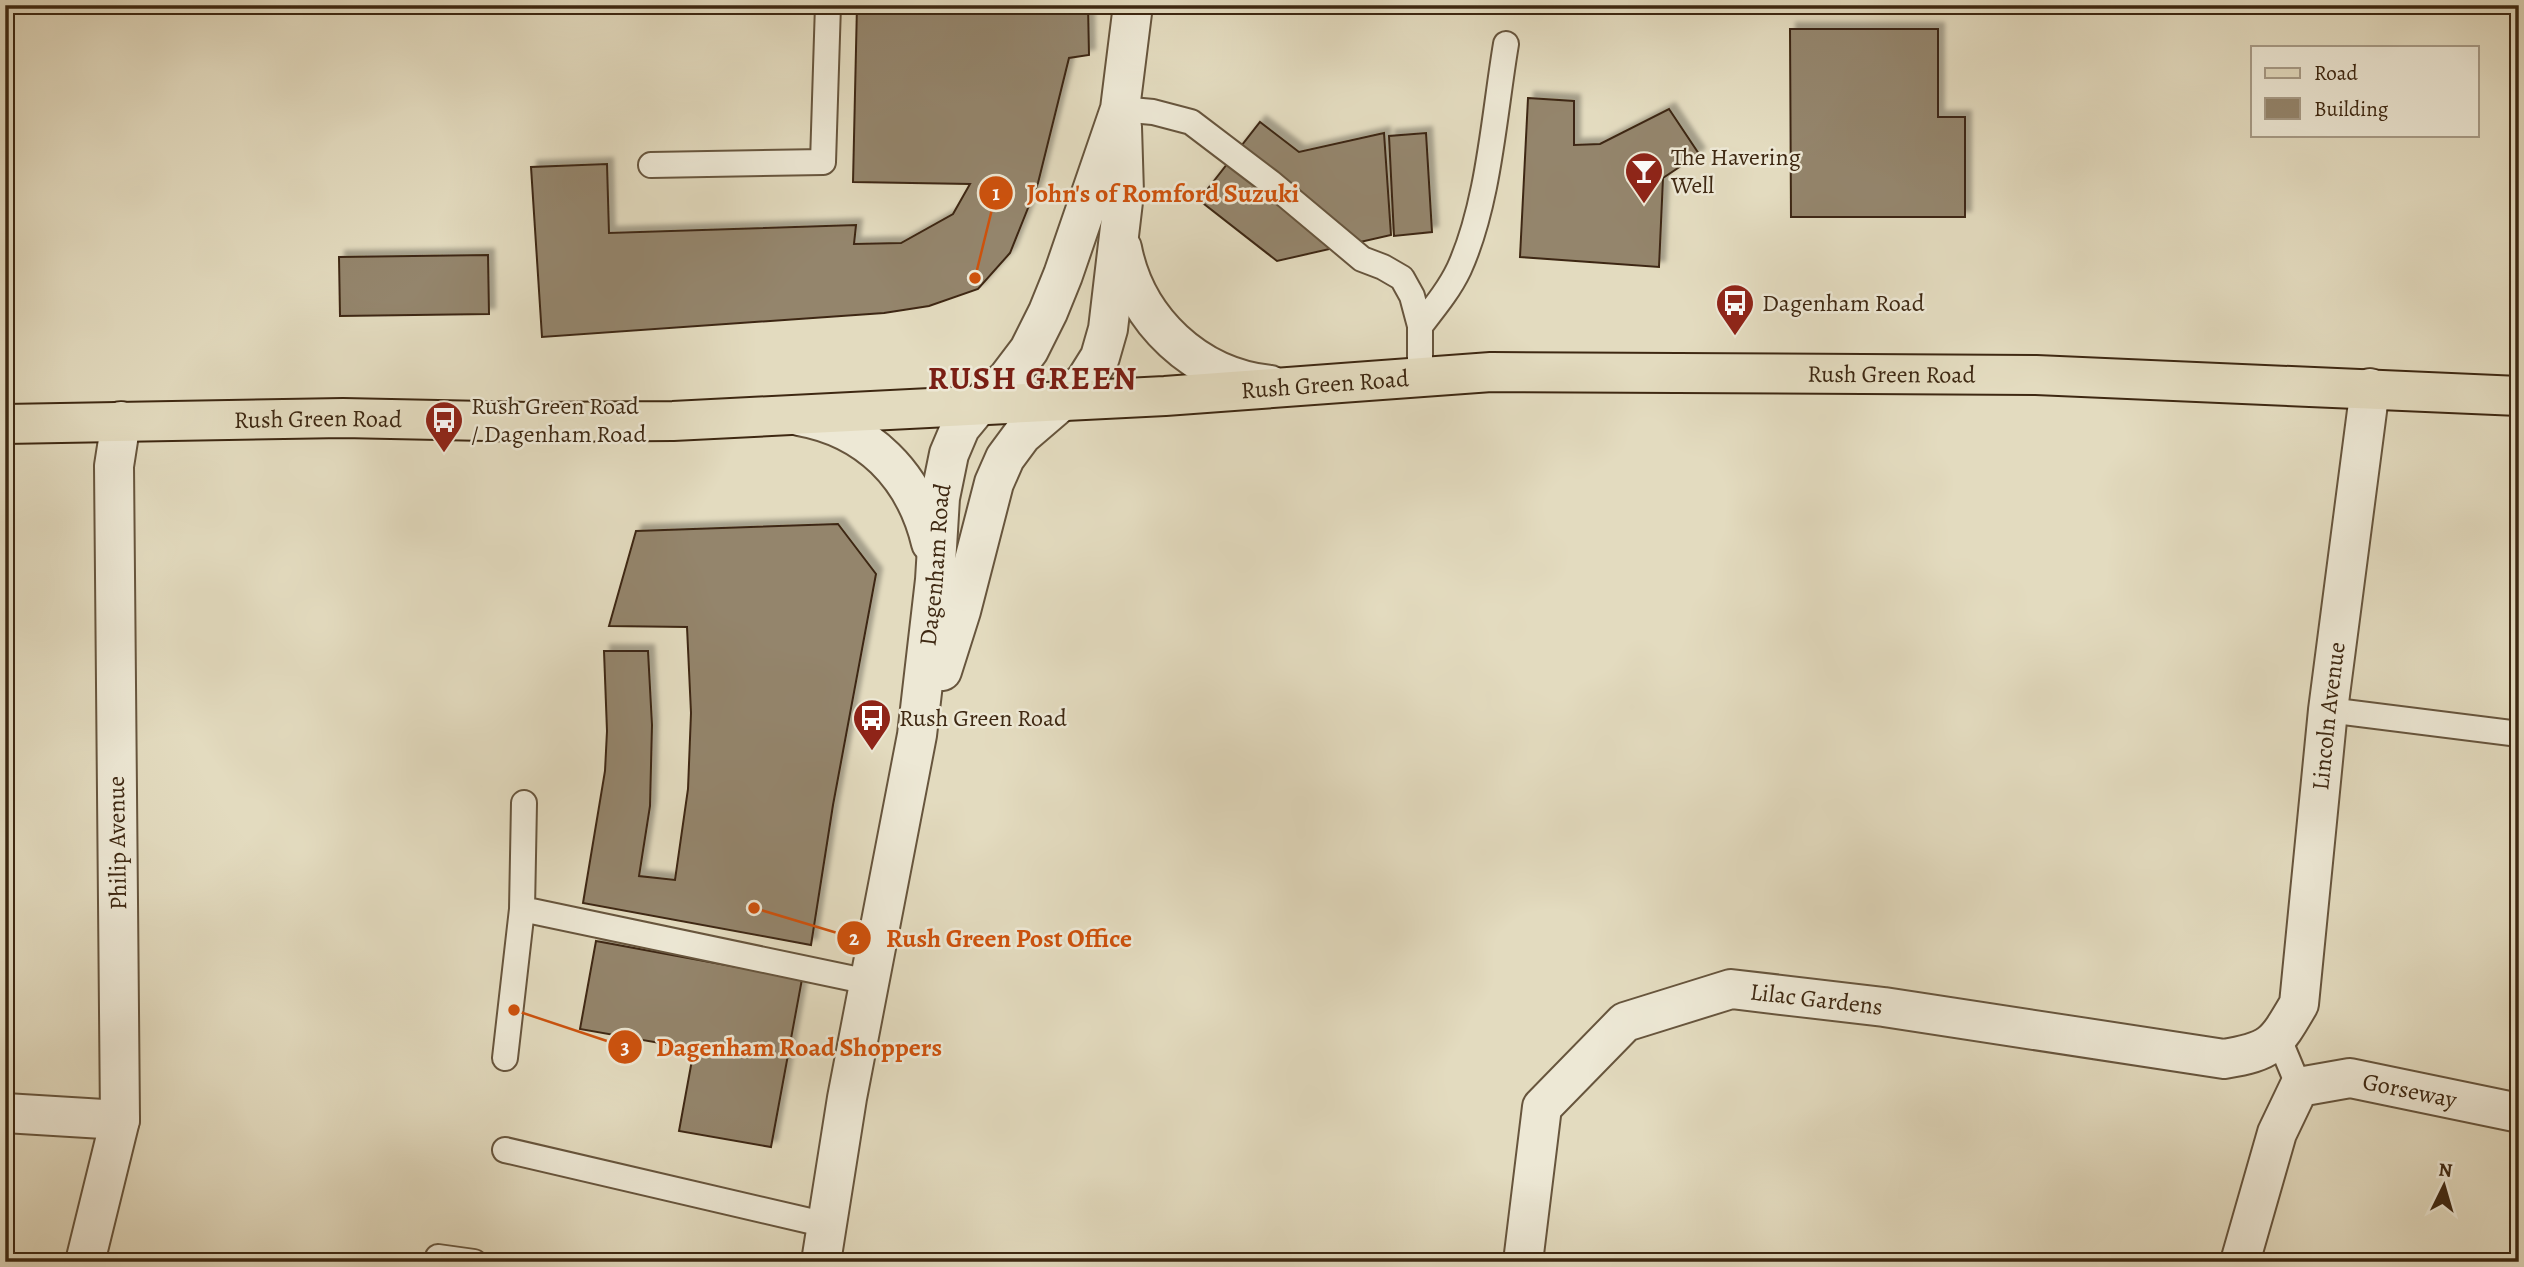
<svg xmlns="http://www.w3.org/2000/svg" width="2524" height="1267" font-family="Alegreya,serif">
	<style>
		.building { fill: #94856c; stroke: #3e2812; stroke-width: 2; filter: url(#shadow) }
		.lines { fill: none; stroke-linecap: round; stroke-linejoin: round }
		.service-casing { stroke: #67553d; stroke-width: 28 }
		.minor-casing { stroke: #67553d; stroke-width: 42 }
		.tertiary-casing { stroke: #67553d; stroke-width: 42 }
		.primary-casing { stroke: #3e2812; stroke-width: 42 }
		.service { stroke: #ede8d5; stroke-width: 24 }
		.minor { stroke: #ede8d5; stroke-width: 38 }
		.tertiary { stroke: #ede8d5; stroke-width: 38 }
		.primary { stroke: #e3dbbf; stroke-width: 38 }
		.labels { text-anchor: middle; stroke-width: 5; stroke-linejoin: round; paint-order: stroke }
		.poi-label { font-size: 24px; fill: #3e2812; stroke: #ede8d5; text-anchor: start }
		.street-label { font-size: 24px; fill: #3e2812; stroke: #ede8d5 }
		.district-label { font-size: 32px; font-weight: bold; letter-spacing: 2px; fill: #7a1f14; stroke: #ede8d5 }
		.leader { fill: none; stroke: #ce520d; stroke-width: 2.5 }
		.callout-dot { fill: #ce520d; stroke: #ede8d5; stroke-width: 2.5 }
		.mark-label { font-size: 21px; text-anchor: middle; font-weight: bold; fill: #fff }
		.callout-label { font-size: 26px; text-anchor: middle; font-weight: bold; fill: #ce520d; stroke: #ede8d5; stroke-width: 5; stroke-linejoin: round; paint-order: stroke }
	</style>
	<defs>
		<filter id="shadow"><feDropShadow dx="6" dy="-6" stdDeviation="2" flood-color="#0004"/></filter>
	</defs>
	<rect width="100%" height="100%" fill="#e3dbbf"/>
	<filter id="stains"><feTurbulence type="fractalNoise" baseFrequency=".00286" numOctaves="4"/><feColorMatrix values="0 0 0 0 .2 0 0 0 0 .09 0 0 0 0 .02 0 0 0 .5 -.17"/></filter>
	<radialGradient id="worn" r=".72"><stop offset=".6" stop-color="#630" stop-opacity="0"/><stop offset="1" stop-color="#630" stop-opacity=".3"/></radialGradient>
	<path class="building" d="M857,5H1088L1089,55L1069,58L1038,183L1010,253L978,289L929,306L884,313L542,337L531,167L607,164L609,233L856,225L854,244L901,243L953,214L970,184L853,182Z
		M1790,29H1938V117H1965V217H1791Z
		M1528,98L1574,101V145L1600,144L1669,109L1699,154L1663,178L1659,267L1520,257Z
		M1260,122L1299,152L1384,133L1391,235L1277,261L1199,200Z
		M1426,133L1432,232L1394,236L1389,136Z
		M488,255L489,314L340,316L339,257Z
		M838,524L876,574L833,805L811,945L583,903L605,771L607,731L604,651H648L652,725L650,806L639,876L675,880L688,789L691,713L687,627L609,626L636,531Z
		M596,941L802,979L771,1147L679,1131L694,1049L580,1029Z"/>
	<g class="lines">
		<defs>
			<path id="service" d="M1120,109L1153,112L1191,122L1270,182L1362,259L1383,267L1402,278L1412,296L1420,326V375
				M651,165L823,162L828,5
				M1420,326C1434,308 1449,290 1459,269C1489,203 1494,115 1506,44
				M2328,710L2519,734
				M522,909L869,982
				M2279,1039L2299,1087
				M505,1058L522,909L524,803
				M505,1150L827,1225
				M438,1257L474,1262"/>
			<g id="minor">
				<path d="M5,1113L120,1120"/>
				<path d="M85,1262L120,1120L114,466L121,421"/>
				<path id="s1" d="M1523,1262L1542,1107L1625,1022L1731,989L1884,1007L2224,1059C2272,1051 2275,1045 2299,1004L2328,710L2370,388"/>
				<path id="s2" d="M2240,1262L2277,1133L2299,1087L2350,1078L2519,1113"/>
			</g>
			<g id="tertiary">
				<path d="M1122,248C1136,321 1196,377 1270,385"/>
				<path d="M799,416C868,428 915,475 931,543"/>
				<path d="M942,671L961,611L994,483L1005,458L1022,435L1085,381L1100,357L1108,329L1124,193L1122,127"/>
				<path id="s3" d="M821,1262L847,1098L917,735L935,580L940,498L949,454L960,428L979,405L1007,379L1029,350L1048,312L1063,275L1120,109L1133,5"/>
			</g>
			<g id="primary">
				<path id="s4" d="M5,424L343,418L531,422L673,421L1165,396L1491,372L2036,375L2519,396"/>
			</g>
		</defs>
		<use href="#service" class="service-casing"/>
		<use href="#minor" class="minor-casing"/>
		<use href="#tertiary" class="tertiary-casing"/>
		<use href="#primary" class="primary-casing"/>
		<use href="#service" class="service"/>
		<use href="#minor" class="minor"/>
		<use href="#tertiary" class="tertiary"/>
		<use href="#primary" class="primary"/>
	</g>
	<defs>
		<symbol id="bar-pin" viewBox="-11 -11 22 30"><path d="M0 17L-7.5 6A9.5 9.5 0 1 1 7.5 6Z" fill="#8f2418" stroke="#ede8d5"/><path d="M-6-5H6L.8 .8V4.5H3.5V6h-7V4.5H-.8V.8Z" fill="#fff"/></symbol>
		<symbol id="bus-pin" viewBox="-11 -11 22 30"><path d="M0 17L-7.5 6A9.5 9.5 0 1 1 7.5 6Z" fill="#8f2418" stroke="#ede8d5"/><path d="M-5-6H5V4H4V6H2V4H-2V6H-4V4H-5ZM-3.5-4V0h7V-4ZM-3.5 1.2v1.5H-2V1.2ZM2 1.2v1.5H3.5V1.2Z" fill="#fff"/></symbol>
	</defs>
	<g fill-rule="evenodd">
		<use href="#bar-pin" x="1622" y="149" width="44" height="60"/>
		<use href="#bus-pin" x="1713" y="281" width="44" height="60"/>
		<use href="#bus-pin" x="422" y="398" width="44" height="60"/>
		<use href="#bus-pin" x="850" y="696" width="44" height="60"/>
	</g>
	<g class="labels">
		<g class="poi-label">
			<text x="1671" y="165">The Havering<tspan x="1671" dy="28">Well</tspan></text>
			<text x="1762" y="311">Dagenham Road</text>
			<text x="471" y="414">Rush Green Road<tspan x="471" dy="28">/ Dagenham Road</tspan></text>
			<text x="899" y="726">Rush Green Road</text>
		</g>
		<g class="street-label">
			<text dy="8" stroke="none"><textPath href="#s4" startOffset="1888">Rush Green Road</textPath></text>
			<text dy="8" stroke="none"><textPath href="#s4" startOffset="1321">Rush Green Road</textPath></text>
			<text dy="8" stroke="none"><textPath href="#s4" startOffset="313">Rush Green Road</textPath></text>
			<text dy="8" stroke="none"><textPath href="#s3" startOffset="707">Dagenham Road</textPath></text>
			<text dy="8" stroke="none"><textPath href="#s1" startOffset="1272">Lincoln Avenue</textPath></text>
			<text transform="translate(117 843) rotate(-91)" y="8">Philip Avenue</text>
			<text dy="8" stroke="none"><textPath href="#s1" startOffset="472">Lilac Gardens</textPath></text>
			<text dy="8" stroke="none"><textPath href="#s2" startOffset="298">Gorseway</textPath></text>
		</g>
		<g class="district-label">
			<text x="1033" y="389">RUSH GREEN</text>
		</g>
	</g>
	<path class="leader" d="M975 278L996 193M754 908L854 938M514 1010L625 1047"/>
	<g class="callout-dot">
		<circle cx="975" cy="278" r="7"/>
		<circle cx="754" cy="908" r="7"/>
		<circle cx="514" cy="1010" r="7"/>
		<circle cx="996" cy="193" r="18"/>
		<circle cx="854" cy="938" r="18"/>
		<circle cx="625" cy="1047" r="18"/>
	</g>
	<g class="mark-label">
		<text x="996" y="200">1</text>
		<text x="854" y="945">2</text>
		<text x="625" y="1054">3</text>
	</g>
	<g class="callout-label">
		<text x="1163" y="202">John's of Romford Suzuki</text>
		<text x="1009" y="947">Rush Green Post Office</text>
		<text x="799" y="1056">Dagenham Road Shoppers</text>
	</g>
	<rect width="2524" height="1267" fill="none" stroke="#e3dbbf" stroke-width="28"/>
	<rect x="7" y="7" width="2510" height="1253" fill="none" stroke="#3e2812" stroke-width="3.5"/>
	<rect x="14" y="14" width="2496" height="1239" fill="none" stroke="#3e2812" stroke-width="2"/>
	<rect x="2251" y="46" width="228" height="91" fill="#ede8d5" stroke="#a79b87" stroke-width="2"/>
	<rect x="2265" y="68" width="35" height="10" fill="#e3dbbf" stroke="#a79b87" stroke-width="2"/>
	<text x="2314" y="80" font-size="21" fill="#3e2812">Road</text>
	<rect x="2265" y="98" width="35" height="21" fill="#94856c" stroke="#a79b87" stroke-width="2"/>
	<text x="2314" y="116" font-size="21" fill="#3e2812">Building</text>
	<g transform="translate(2444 1186) rotate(5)" stroke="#ede8d5" stroke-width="5" paint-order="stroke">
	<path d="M0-5L12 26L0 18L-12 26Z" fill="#3e2812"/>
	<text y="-10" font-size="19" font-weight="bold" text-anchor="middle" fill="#3e2812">N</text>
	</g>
	<rect width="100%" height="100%" filter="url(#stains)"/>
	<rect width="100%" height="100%" fill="url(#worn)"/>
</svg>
